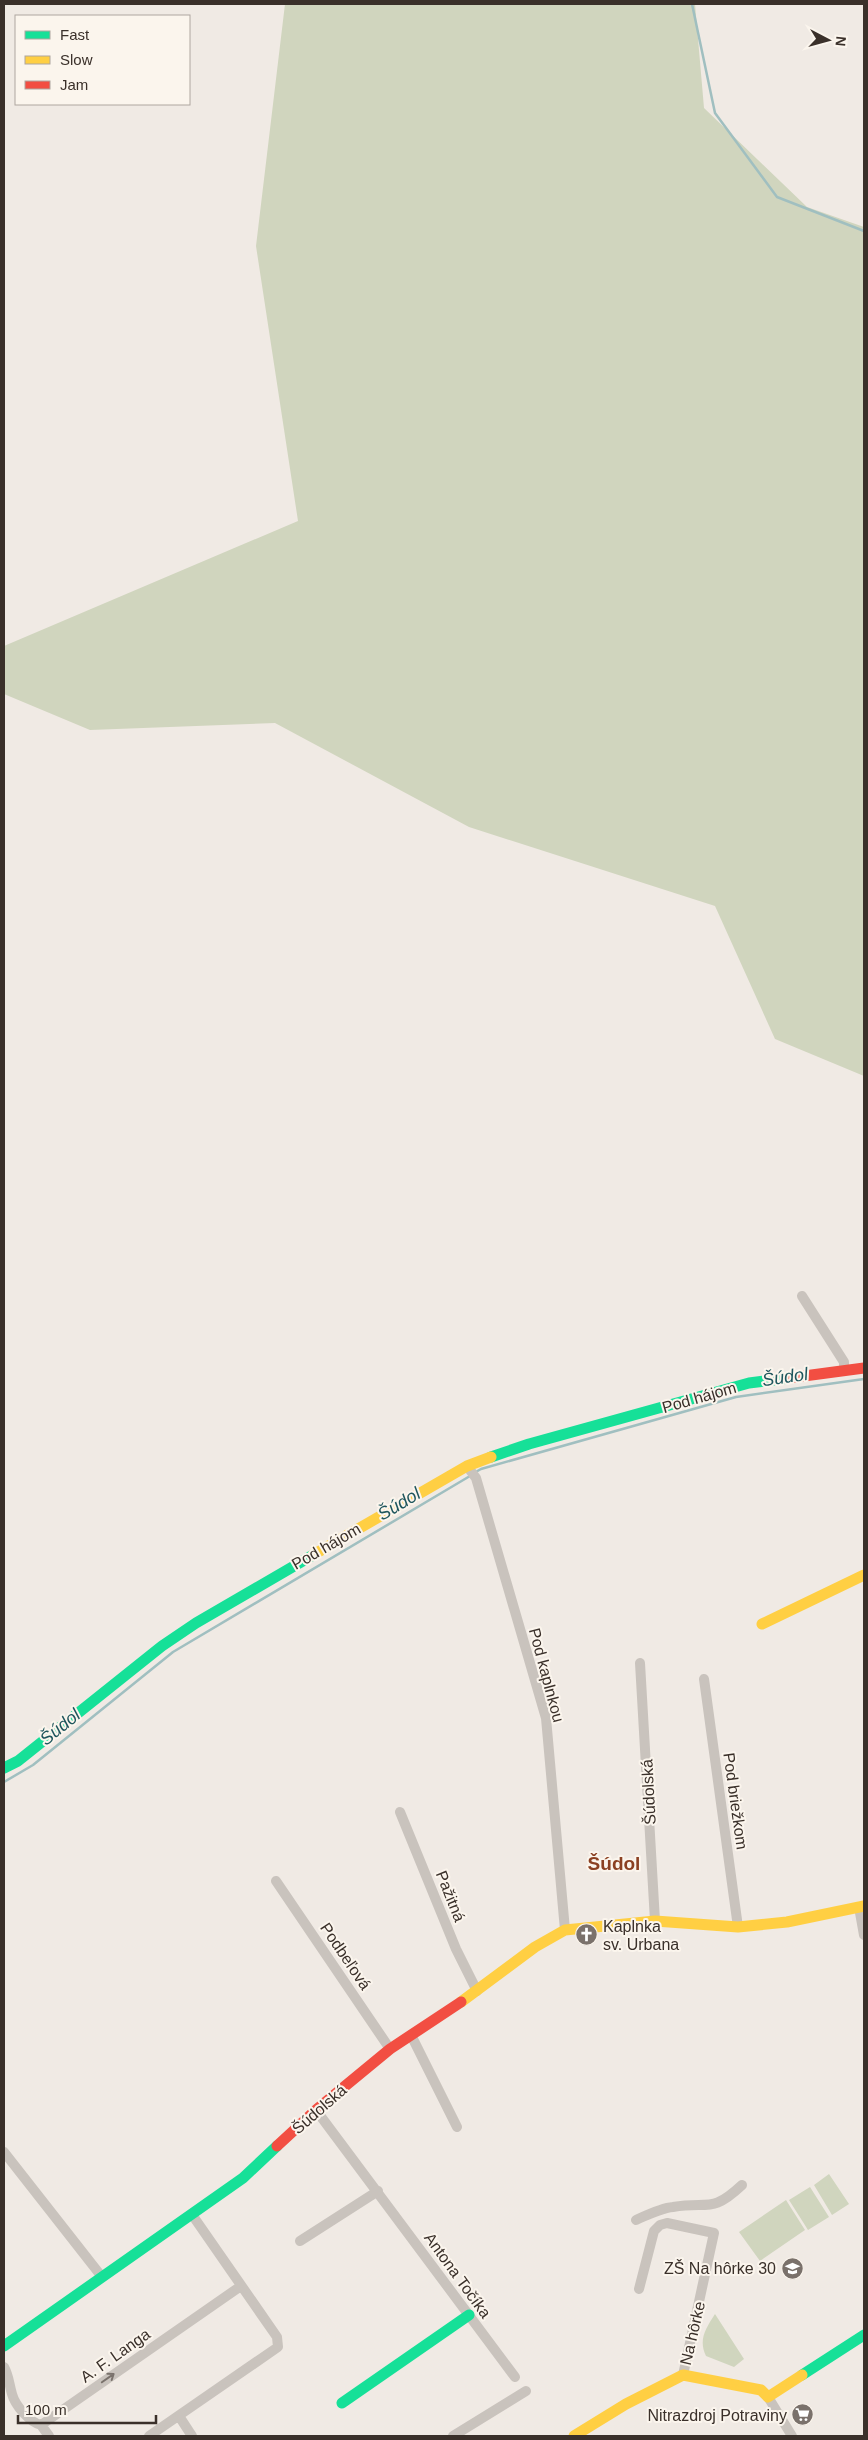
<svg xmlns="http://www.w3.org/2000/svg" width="868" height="2440" font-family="Arial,sans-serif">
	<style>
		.green { fill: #d0d5be }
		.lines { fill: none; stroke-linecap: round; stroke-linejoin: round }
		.stream { stroke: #a0bfc0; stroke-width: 2.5 }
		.street { stroke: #c9c3bd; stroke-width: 10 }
		.fast { stroke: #16e098; stroke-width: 11 }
		.slow { stroke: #ffcf43; stroke-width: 11 }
		.jam { stroke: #f24e42; stroke-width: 11 }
		.oneway { stroke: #7a726c }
		.labels { text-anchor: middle; stroke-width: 4; stroke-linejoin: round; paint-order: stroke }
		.street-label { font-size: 16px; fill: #3a302a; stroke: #fbf5ed }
		.poi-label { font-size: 16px; fill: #3a302a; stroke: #fbf5ed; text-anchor: end }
		.water-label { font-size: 18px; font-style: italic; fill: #1f565d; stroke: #fbf5ed }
		.quarter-label { font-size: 19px; font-weight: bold; fill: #8b4022; stroke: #fbf5ed }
	</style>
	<rect width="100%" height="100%" fill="#f0eae4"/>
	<path class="green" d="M285,4H695L704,108L807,207L864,227V1076L775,1039L715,906L469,827L275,723L90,730L4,694V646L298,521L256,246Z
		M829,2174L849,2204L832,2215L814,2185Z
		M810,2187L829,2217L808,2230L789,2200Z
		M786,2200L805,2230L760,2261L739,2232Z
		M715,2314L744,2359L734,2367L706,2356C698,2340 706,2328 715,2314Z"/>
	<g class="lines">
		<path class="stream" d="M692,4L715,113L777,197L864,231
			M474,1473L481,1469L736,1397L864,1379
			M4,1782L33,1765L173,1652L470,1476"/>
		<path class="street" d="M802,1296L844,1362V1370
			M467,1466L476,1478L546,1718L565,1930
			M640,1663L655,1921
			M704,1679L738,1927
			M400,1812L456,1949L477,1991
			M276,1881L390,2049
			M859,1907L864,1935
			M411,2035L457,2127
			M316,2110L515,2377
			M4,2152L102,2277
			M636,2220C647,2215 661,2208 673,2207C709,2201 711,2214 742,2185
			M300,2241L378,2191
			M639,2289L654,2231L660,2225L667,2223L714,2233L683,2375
			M4,2367C9,2376 9,2384 12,2394C15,2405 29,2422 41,2425L241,2286
			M768,2397L792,2436
			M179,2416L192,2436
			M41,2425L49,2436
			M149,2436L278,2347L277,2337L193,2216
			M453,2436L526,2391"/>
		<path class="fast" d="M491,1457L529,1444L749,1383L789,1378
			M4,1768L18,1761L162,1646L196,1623L313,1555
			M4,2346L243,2178L277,2146
			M802,2375L864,2335
			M342,2403L469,2315"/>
		<path class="slow" d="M313,1555L467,1466L491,1457
			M762,1624L864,1575
			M461,2002L535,1947L565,1930L655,1921L738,1927L787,1922L864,1906
			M574,2436L626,2404L683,2375L761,2390L768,2397L802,2375"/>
		<path class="jam" d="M789,1378L864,1368
			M277,2146L316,2110L390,2049L461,2002"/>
	</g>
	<defs><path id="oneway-shaft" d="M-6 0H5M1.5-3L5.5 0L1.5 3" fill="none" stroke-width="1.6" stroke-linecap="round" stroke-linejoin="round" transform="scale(1.25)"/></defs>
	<use class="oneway" href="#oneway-shaft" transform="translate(108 2378) rotate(-35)"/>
	<defs>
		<symbol id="church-disc" viewBox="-11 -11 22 22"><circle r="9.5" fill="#7a716b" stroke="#fbf5ed"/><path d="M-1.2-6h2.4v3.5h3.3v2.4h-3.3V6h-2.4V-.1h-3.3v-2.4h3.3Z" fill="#fff"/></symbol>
		<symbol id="school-disc" viewBox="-11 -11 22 22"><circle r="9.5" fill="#7a716b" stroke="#fbf5ed"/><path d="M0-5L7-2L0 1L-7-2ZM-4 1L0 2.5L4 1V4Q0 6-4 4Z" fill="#fff"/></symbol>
		<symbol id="supermarket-disc" viewBox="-11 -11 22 22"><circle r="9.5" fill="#7a716b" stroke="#fbf5ed"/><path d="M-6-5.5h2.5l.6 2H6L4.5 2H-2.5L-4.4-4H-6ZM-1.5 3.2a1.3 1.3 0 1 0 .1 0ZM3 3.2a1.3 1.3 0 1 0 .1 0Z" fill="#fff"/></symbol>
	</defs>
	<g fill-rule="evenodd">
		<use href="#church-disc" x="574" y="1922" width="25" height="25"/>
		<use href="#school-disc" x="780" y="2256" width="25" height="25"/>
		<use href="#supermarket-disc" x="790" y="2402" width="25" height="25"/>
	</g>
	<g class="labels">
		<g class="street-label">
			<text transform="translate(699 1397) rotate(-16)" y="6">Pod hájom</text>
			<text transform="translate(326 1546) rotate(-30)" y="6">Pod hájom</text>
			<text transform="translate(547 1675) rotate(75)" y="6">Pod kaplnkou</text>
			<text transform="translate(648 1792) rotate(-93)" y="6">Šúdolská</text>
			<text transform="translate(736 1801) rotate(82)" y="6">Pod briežkom</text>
			<text transform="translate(451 1896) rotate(68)" y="6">Pažitná</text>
			<text transform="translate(346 1956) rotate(56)" y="6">Podbeľová</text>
			<text transform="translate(319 2109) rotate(-41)" y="6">Šúdolská</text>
			<text transform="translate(458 2275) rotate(54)" y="6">Antona Točíka</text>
			<text transform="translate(692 2333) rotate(-77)" y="6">Na hôrke</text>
			<text transform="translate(115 2355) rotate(-35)" y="6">A. F. Langa</text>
		</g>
		<g class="poi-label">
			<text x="603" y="1932" text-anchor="start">Kaplnka<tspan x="603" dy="18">sv. Urbana</tspan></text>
			<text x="776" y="2274">ZŠ Na hôrke 30</text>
			<text x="787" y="2421">Nitrazdroj Potraviny</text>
		</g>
		<g class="water-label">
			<text transform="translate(785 1377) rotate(-8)" y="6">Šúdol</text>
			<text transform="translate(399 1504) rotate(-31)" y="6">Šúdol</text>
			<text transform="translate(60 1727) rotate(-39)" y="6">Šúdol</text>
		</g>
		<g class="quarter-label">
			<text x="614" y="1870">Šúdol</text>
		</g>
	</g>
	<rect width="868" height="2440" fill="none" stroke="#3a302a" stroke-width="10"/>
	<rect x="15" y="15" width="175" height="90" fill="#fbf5ed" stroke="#aea69f"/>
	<rect x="25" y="31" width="25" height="8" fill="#16e098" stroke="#aea69f"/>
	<text x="60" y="40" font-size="15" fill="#3a302a">Fast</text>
	<rect x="25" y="56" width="25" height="8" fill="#ffcf43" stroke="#aea69f"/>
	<text x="60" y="65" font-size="15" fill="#3a302a">Slow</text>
	<rect x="25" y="81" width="25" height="8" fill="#f24e42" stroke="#aea69f"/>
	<text x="60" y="90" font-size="15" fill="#3a302a">Jam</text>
	<g transform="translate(828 40) rotate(96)" stroke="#fbf5ed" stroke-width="4" paint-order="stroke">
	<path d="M0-4L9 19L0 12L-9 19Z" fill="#3a302a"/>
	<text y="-8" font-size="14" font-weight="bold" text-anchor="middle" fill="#3a302a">N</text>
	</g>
	<path d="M18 2415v8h138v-8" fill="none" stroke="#3a302a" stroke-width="2.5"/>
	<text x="25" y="2415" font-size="15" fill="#3a302a" stroke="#fbf5ed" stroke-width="4" paint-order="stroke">100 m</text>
</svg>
